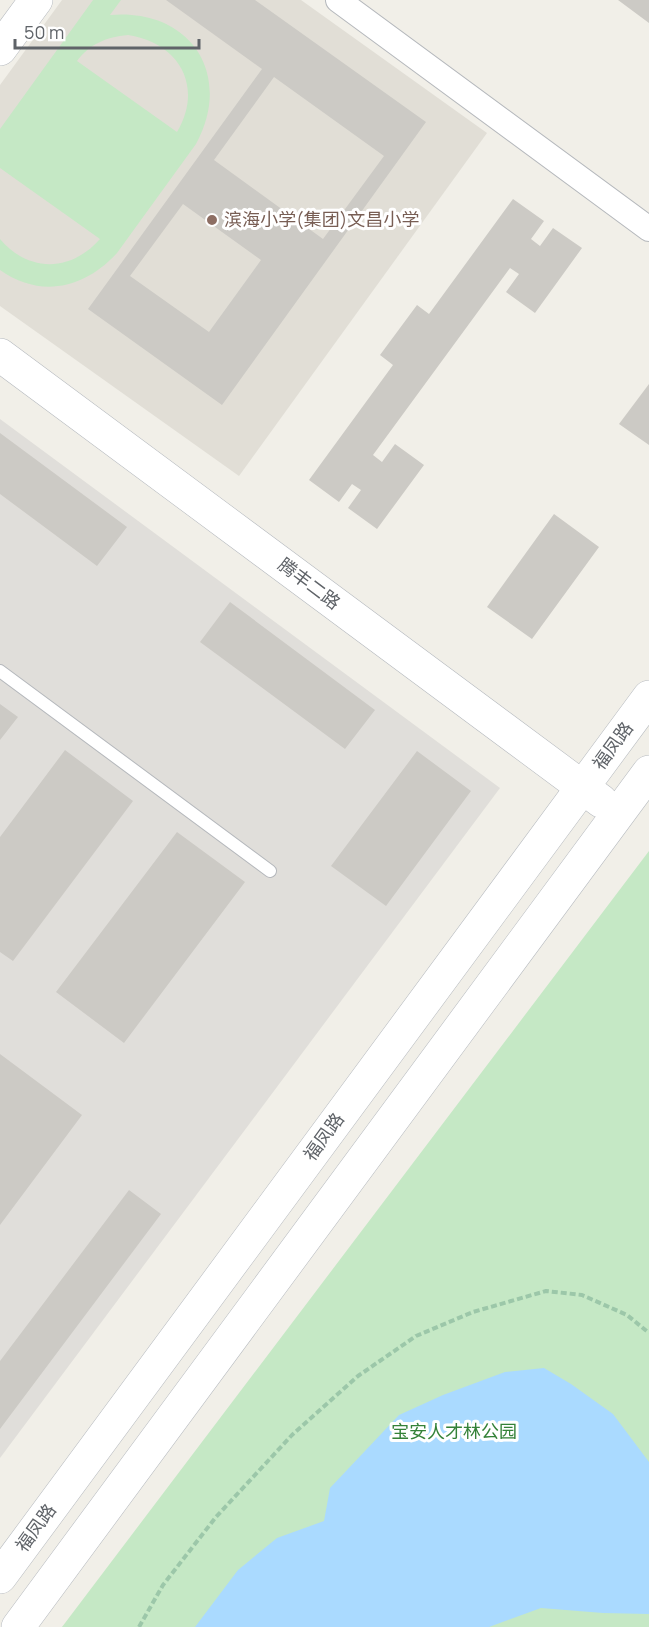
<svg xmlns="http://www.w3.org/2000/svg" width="649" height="1627" font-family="Manrope,'Noto Sans SC',sans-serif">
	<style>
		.industrial { fill: #e0deda }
		.education { fill: #e1ded6 }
		.green { fill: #c5e8c5; fill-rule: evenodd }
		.water { fill: #aadaff }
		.building { fill: #cccac5; fill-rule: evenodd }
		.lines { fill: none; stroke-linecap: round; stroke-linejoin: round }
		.lane-casing { stroke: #b5b8bc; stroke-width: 14 }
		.street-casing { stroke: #b5b8bc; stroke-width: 26 }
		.secondary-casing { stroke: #b6babf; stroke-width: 34 }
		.path { stroke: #9cc7a9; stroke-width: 4; stroke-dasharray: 6 3; stroke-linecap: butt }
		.lane { stroke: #fff; stroke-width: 12 }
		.street { stroke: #fff; stroke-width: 24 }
		.secondary { stroke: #fff; stroke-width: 33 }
		.education-dot { fill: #8d6e63; stroke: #fff; stroke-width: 2 }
		.labels { text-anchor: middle; stroke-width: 6; stroke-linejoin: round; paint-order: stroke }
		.education-label { font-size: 18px; fill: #785e54; stroke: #fff; text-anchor: start }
		.street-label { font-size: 18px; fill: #5f6368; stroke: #fff }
		.park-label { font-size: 18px; fill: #348238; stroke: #fff }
	</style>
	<rect width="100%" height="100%" fill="#f1efe8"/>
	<path class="industrial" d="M0,419L500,788L0,1458Z"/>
	<path class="education" d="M62,0H301L487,133L239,476L0,306V85Z"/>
	<path class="green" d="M93,0H121L110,15C190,8 234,74 196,144L117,253C85,288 41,299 0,270V239C29,273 71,272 100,239L0,168V129ZM128,35C179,43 204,86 177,132L77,61C90,44 106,37 128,35Z
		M649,851V1627H62Z"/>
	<path class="water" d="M544,1368L571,1384L613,1414L649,1462V1614L603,1613L541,1608L489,1627H195L238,1570L277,1538L324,1521L330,1488L399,1415L443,1395L505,1372Z"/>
	<path class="building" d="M166,0H255L426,122L222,405L88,309L262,69ZM274,77L384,156L323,239L214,160ZM183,204L261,260L209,332L130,276Z
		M618,0H649V23Z
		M513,199L544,221L531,239L540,246L553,228L582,248L535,313L506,292L519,274L510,268L373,455L382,462L395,444L424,465L377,529L348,508L361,490L352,484L339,502L309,480L393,365L380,355L417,305L429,314Z
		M649,384V445L619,424Z
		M0,433L127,527L97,566L0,494Z
		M554,514L599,547L532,639L487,607Z
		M230,602L375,710L345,749L200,642Z
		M0,704L18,717L0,740Z
		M65,750L133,801L13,961L0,952V837Z
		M417,751L471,791L386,906L331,866Z
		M177,832L245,882L124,1043L56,992Z
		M0,1054L82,1115L0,1225Z
		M129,1190L161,1214L0,1429V1361Z"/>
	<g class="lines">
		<defs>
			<path id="lane" d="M0,671L270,871"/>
			<path id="street" d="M338,0L649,229"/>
			<path id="secondary" d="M0,49L36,0
				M0,355L601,801
				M0,1577L649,697
				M18,1627L649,772"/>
		</defs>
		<use href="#lane" class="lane-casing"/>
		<use href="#street" class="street-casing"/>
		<use href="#secondary" class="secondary-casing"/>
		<path class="path" d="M139,1627L163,1585L216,1517L292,1435L358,1376L416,1336L473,1312L546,1291L582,1295L627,1315L649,1333"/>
		<use href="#lane" class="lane"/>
		<use href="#street" class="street"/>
		<use href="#secondary" class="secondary"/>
	</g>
	<circle class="education-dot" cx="212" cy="220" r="6"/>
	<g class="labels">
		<g class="education-label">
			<text x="224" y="226">滨海小学(集团)文昌小学</text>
		</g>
		<g class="street-label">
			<text transform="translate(309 584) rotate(37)" y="6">腾丰二路</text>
			<text transform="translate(613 746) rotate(-54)" y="6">福凤路</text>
			<text transform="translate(324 1137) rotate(-54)" y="6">福凤路</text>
			<text transform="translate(36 1528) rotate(-54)" y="6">福凤路</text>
		</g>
		<g class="park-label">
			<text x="454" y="1438">宝安人才林公园</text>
		</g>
	</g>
	<path d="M15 39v9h184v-9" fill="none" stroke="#5f6368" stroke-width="3"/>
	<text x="24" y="39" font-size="18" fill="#5f6368" stroke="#ffffff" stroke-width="4.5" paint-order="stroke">50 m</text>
</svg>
